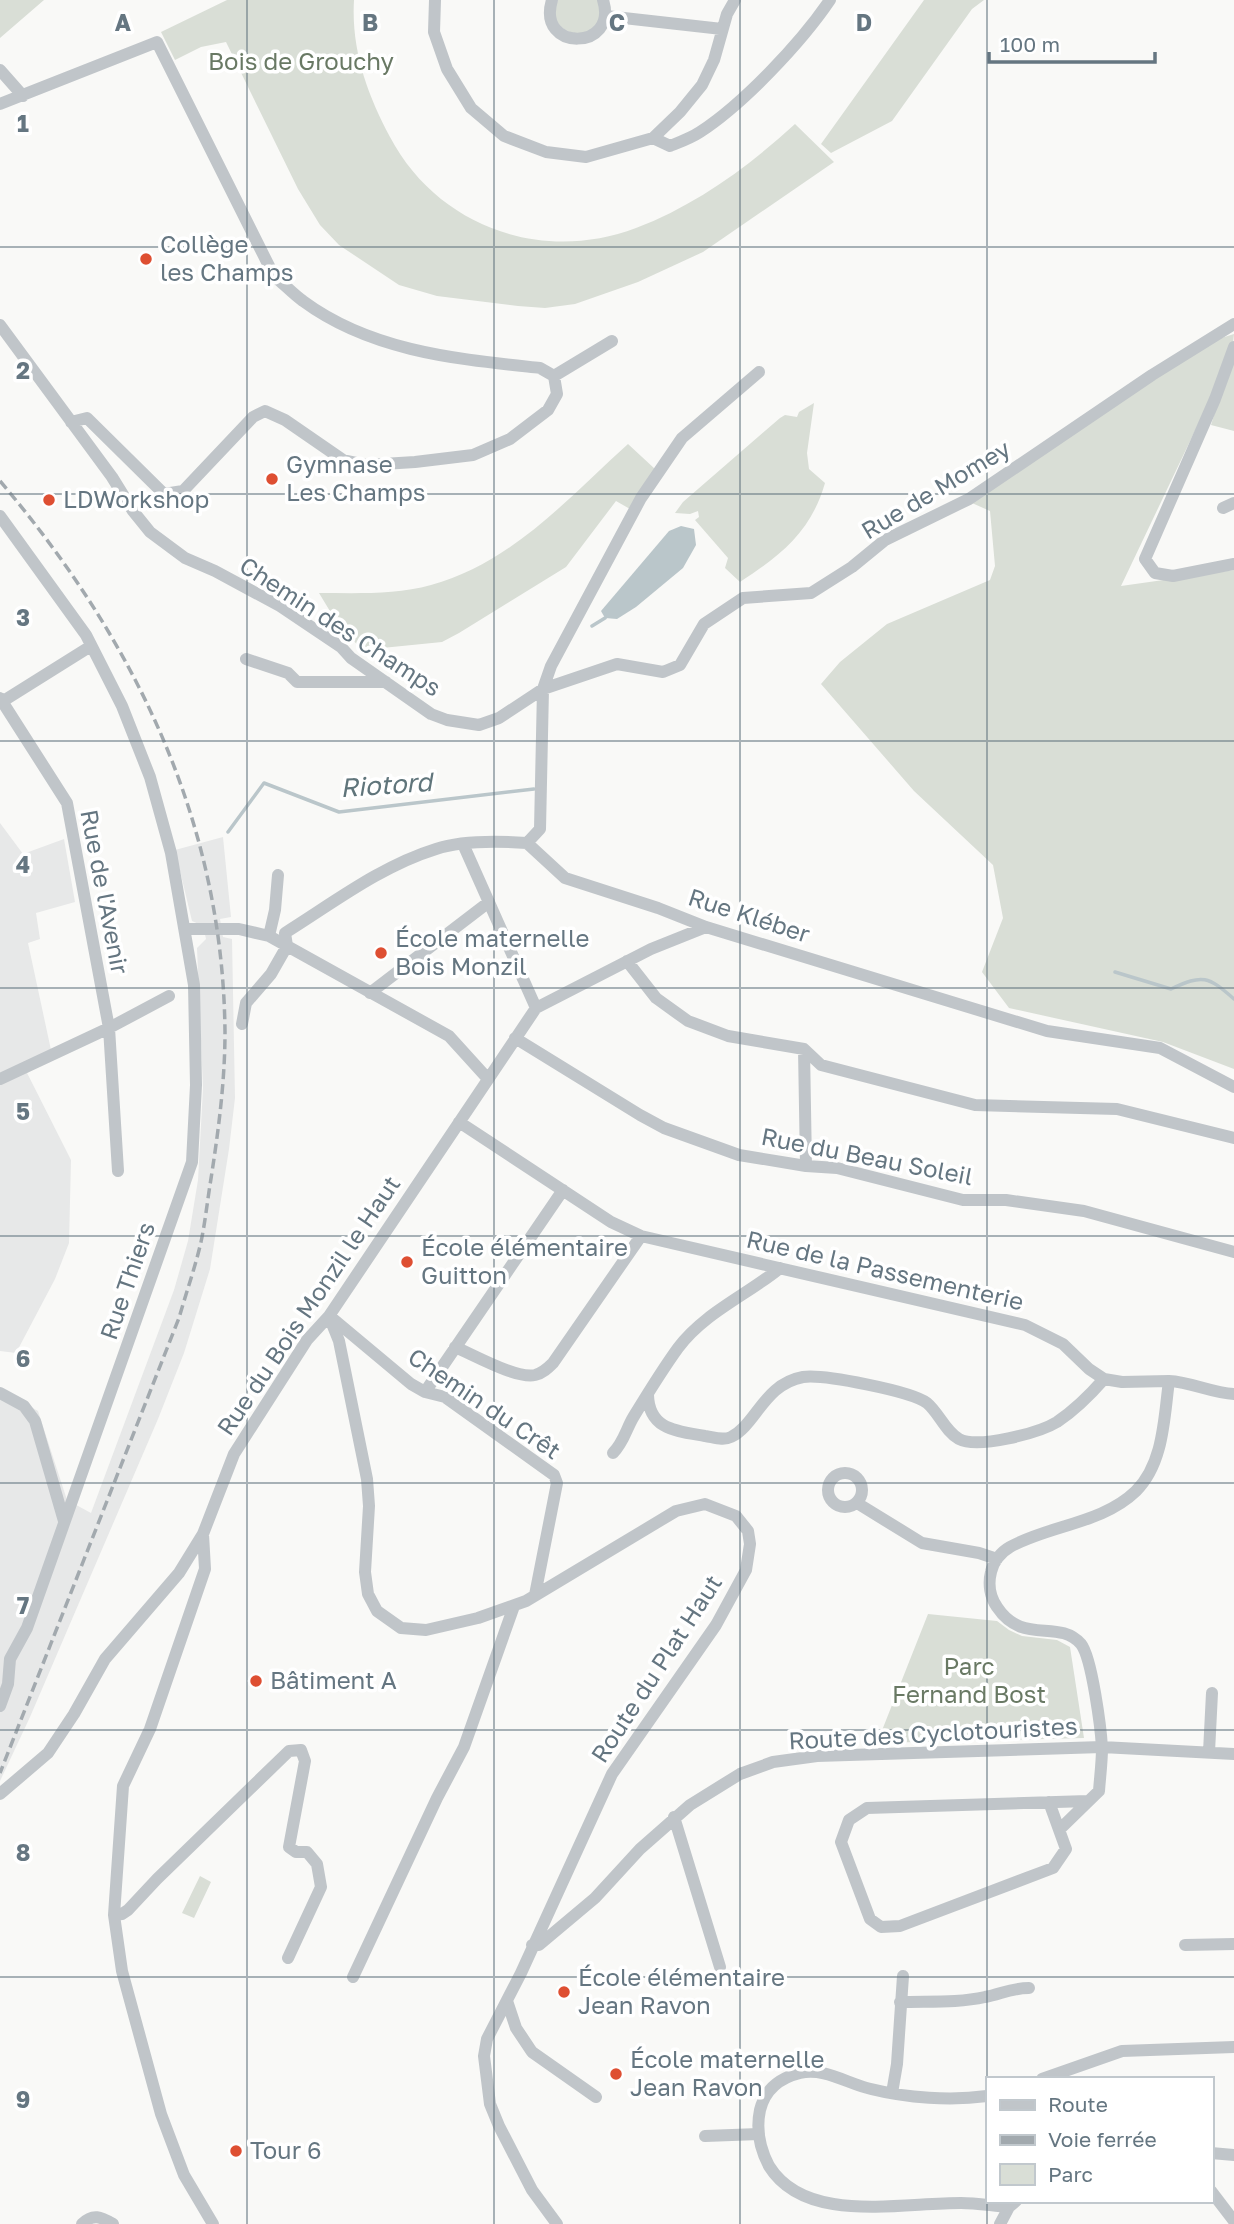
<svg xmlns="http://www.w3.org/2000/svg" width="1234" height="2224" font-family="'Golos Text',sans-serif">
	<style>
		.built { fill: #e7e8e8 }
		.green { fill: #d9ded6 }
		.water { fill: #bac6ca }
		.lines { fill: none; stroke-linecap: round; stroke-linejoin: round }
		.stream { stroke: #bac6ca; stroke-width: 3.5 }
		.minor { stroke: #c0c5c9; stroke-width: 12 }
		.rail { stroke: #a2a9ae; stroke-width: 3.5; stroke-dasharray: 10 5; stroke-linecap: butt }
		.grid { fill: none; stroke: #657681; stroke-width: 2; stroke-opacity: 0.55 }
		.poi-dot { fill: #de4f32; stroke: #fff; stroke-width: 2.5 }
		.labels { text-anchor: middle; stroke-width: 7; stroke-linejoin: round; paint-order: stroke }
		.park-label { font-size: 24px; fill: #697964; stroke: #fff }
		.poi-label { font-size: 24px; fill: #657681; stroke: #fff; text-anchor: start }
		.street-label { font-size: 24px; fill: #657681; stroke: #fff }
		.water-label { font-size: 26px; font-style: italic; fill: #60757b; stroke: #fff }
		.grid-label { font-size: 23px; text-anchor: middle; font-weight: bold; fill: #657681; stroke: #fff; stroke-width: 7; stroke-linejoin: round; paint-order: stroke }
	</style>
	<rect width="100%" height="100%" fill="#f9f9f7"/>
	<path class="built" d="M0,823L23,854L64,839L75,902L36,913L40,939L28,943L51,1050L22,1063L71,1160L69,1243L55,1279L16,1353L0,1351Z
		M223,837L231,917L220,919L223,937L232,939L235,1098L229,1149L210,1269L184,1353L158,1419L30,1717L0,1781V1389L38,1411L67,1500L91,1513L174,1290L188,1241L198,1180L203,1088L197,948L206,939L203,926L192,921L175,850Z"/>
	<path class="green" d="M0,0H44L0,38Z
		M227,0H354C351,49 367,94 390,137C437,226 541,264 636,228C696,205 748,167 795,124L834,162L703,252L638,282L575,304L545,308L518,306L437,296L399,285L339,245L320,225L298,189L226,42L201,47L175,60L161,32Z
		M558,0H598C599,5 602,12 601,17C596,48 540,32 558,0Z
		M924,0H984L972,9L892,121L831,153L821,144Z
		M1234,334L1232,353L1121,586L1234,570V1069L1163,1042L1009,1008L982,972L1003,918L993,865L914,791L821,684L840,662L887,624L990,580L995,566L990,511L972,503L1166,370L1218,339Z
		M1234,351V431L1211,425Z
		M814,403L807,453L809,469L825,483C811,532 781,555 740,582L725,568L728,558L695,520L699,517L698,511L690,514L675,513L683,502L780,418L785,415L797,417L799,412Z
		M628,444L655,469L630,509L616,501L566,567L459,633L442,642L362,650L353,640L348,641L319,593C356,593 395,595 431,585C512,563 568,498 628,444Z
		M928,1614L997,1621L1009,1630L1022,1636L1057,1640L1070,1647L1084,1738L877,1743Z
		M200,1876L211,1882L194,1918L182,1913Z"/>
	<path class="water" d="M681,526L694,529L696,545L683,568L636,607L617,619L605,618L601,611L669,531Z"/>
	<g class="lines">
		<path class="stream" d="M592,626L605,618
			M228,832L264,783L339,812L534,789
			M1115,972L1171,989C1203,974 1208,976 1234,999"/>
		<path class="minor" d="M435,0L434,32L447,69L471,108L504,136L546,152L586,157L653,138L680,112L702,85L714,60L727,14L735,0
			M552,0C536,52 619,51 603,0
			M606,16L722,29
			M0,70L23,96
			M0,104L157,42L274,276C284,284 293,294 303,301C372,352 458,359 540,368L554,376L557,394L548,410L510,439L473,455L415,462L367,465L343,460L285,420L265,411L253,417L183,491L164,494L87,418L71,422
			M653,138L670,146C680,142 691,138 700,132C743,104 801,43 830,0
			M0,325L112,477L133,511L150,532L185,558L215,571L280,606L341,647L351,658L431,714L447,720L479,725L499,718L543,689L617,664L663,672L680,665L704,624L743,598L811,593L852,567L885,540L969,499L1152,375L1234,324
			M1234,347L1215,399L1145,559L1155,573L1173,576L1234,564
			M554,376L612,341
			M1223,508L1234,503
			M0,516L86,635L122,706L150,777L171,853L194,985L196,1085L192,1162L27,1628L10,1659L8,1684L0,1706
			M246,659L288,673L297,682H386
			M0,698L67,803L109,1028L118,1171
			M0,703L91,646
			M527,843L540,829L543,689L551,666L641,498L682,438L759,372
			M463,844L536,1008
			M278,875L275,910L269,936L449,1036L488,1079
			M185,929H239L269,936
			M287,946L285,933C333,903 381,866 436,849C463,840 498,841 527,843L565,878L658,908L706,927L1047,1031L1160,1048L1234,1087
			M627,961L656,998L688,1021L728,1036L804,1049L821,1065L975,1105L1117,1109L1234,1138
			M370,993L489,902
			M242,1024L246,1003L271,974L287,946
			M515,1038L640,1115L664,1128L739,1155L806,1166L837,1168L963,1200H1006L1084,1211L1234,1252
			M804,1049L806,1166
			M0,1079L109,1028L169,996
			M459,1122L611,1222L641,1236L1025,1325L1063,1344L1089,1369L1104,1379L1122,1382L1169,1381C1164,1417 1164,1463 1136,1491C1102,1524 1049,1525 1010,1547C1001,1552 993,1562 991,1572C988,1584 990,1597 997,1607C1023,1646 1058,1618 1081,1644C1092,1658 1101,1729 1102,1748C1102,1762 1100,1777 1099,1791L1060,1829
			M329,1316L339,1341L367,1479L369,1506L365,1572L368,1594L377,1611L401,1628L426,1630L478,1618L526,1601L676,1511L705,1504L736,1516L748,1531L750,1544L746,1570L716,1625L612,1774L521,1973L487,2039L484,2056L490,2104L499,2126L532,2190L557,2224
			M332,1318L411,1384L425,1392L445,1397L554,1475L557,1483L535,1595
			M455,1347C474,1355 516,1379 535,1375C543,1373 548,1368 553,1363L641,1236
			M1169,1381C1191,1382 1212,1393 1234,1394
			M425,1392L563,1190
			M0,1393L24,1406L35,1421L64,1521
			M648,1395C649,1430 677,1431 705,1436C713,1437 723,1441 731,1437C756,1425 764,1384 803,1377C823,1374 911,1391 927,1403C939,1413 945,1431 959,1439C978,1449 1039,1433 1057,1422C1075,1410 1090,1395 1104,1379
			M613,1453C624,1442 626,1429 634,1416C648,1393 662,1370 678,1348C704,1313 747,1295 780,1268
			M828 1490a17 17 0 1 1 34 0a17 17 0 1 1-34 0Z
			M857,1503L922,1543L979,1553L997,1559
			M203,1534L205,1569L150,1729L123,1786L114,1915L122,1971L161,2114L184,2175L213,2224
			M1209,1752L1212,1693
			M0,1794L48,1753L74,1714L105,1659L179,1573L203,1534L234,1454L307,1340L329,1316L536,1008L651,949L706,927
			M1049,1802L1066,1849L1053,1868L900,1926L881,1927L870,1919L841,1842L849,1820L867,1808L1088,1801
			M674,1817L720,1967
			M114,1915L122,1914L128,1910L157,1879L289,1751L301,1750L305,1761L289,1847L296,1852H307L317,1864L321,1887L288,1958
			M532,1945H539L595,1898L640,1849L690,1805L740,1774L773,1762L817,1756L1102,1747L1234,1754
			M1185,1945L1234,1944
			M353,1977L437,1798L464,1747L514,1606
			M507,2001L516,2028L532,2052L596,2097
			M900,2002C929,2001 958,2003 985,1997C1001,1994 1011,1988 1029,1988
			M1042,2079L1122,2051L1234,2047
			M892,2093L897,2064L903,1976
			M987,2096C951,2101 907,2098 871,2089C848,2084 824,2067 800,2073C779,2078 765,2090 760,2110C756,2129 760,2149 769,2166C805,2224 897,2203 961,2203C977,2203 993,2206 1009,2207
			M705,2136L759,2134
			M1211,2153L1234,2155
			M1211,2191L1234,2221
			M82,2224C93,2213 101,2217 113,2224
			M1000,2224L1009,2207L1016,2201"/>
		<path class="rail" d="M0,481C134,639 223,821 225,1032C225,1083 218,1134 210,1185C207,1204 205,1223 201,1242C195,1268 186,1293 179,1318L0,1773"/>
	</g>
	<path class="grid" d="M247,0V2224M494,0V2224M740,0V2224M987,0V2224M0,247H1234M0,494H1234M0,741H1234M0,988H1234M0,1236H1234M0,1483H1234M0,1730H1234M0,1977H1234"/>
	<g class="poi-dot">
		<circle cx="146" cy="259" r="7"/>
		<circle cx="272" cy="479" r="7"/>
		<circle cx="49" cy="500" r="7"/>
		<circle cx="381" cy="953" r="7"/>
		<circle cx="407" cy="1262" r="7"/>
		<circle cx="256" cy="1681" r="7"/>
		<circle cx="564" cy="1992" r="7"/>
		<circle cx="616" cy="2074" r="7"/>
		<circle cx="236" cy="2151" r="7"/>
	</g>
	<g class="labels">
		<g class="park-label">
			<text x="301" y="70">Bois de Grouchy</text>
			<text x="969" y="1675">Parc<tspan x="969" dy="28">Fernand Bost</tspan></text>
		</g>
		<g class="poi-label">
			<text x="160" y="253">Collège<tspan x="160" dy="28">les Champs</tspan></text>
			<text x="286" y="473">Gymnase<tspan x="286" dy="28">Les Champs</tspan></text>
			<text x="63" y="508">LDWorkshop</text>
			<text x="395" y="947">École maternelle<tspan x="395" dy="28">Bois Monzil</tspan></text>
			<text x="421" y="1256">École élémentaire<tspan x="421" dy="28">Guitton</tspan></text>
			<text x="270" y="1689">Bâtiment A</text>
			<text x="578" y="1986">École élémentaire<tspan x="578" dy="28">Jean Ravon</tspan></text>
			<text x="630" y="2068">École maternelle<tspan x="630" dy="28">Jean Ravon</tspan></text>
			<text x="250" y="2159">Tour 6</text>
		</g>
		<g class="street-label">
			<text transform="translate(936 490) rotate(-31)" y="8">Rue de Momey</text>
			<text transform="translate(340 627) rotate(33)" y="8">Chemin des Champs</text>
			<text transform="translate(104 892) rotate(79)" y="8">Rue de l'Avenir</text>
			<text transform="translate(749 916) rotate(18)" y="8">Rue Kléber</text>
			<text transform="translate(867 1157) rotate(11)" y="8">Rue du Beau Soleil</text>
			<text transform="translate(885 1271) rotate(13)" y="8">Rue de la Passementerie</text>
			<text transform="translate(128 1281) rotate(-71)" y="8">Rue Thiers</text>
			<text transform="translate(309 1306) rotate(-56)" y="8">Rue du Bois Monzil le Haut</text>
			<text transform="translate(484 1404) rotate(34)" y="8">Chemin du Crêt</text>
			<text transform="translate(657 1669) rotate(-57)" y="8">Route du Plat Haut</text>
			<text transform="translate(933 1734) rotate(-3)" y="8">Route des Cyclotouristes</text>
		</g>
		<g class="water-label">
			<text transform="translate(386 785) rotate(-4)" y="9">Riotord</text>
		</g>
	</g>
	<g class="grid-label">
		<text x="123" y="31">A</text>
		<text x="370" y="31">B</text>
		<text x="617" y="31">C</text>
		<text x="864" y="31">D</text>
		<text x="23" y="132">1</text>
		<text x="23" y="379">2</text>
		<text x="23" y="626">3</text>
		<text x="23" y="873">4</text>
		<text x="23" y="1120">5</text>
		<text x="23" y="1367">6</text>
		<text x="23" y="1614">7</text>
		<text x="23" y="1861">8</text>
		<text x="23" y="2108">9</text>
	</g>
	<rect x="986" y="2077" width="228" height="126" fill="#ffffff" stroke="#c1c8cd" stroke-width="2"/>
	<rect x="1000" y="2100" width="35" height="10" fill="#c0c5c9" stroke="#c1c8cd" stroke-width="2"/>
	<text x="1048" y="2112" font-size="21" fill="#657681">Route</text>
	<rect x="1000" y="2135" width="35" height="10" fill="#a2a9ae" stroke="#c1c8cd" stroke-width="2"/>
	<text x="1048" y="2147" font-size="21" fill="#657681">Voie ferrée</text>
	<rect x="1000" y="2164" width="35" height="21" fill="#d9ded6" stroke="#c1c8cd" stroke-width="2"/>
	<text x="1048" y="2182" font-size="21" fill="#657681">Parc</text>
	<path d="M989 52v10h166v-10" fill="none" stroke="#657681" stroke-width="3.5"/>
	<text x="1000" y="52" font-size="21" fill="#657681" stroke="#ffffff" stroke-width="5" paint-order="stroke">100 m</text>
</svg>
